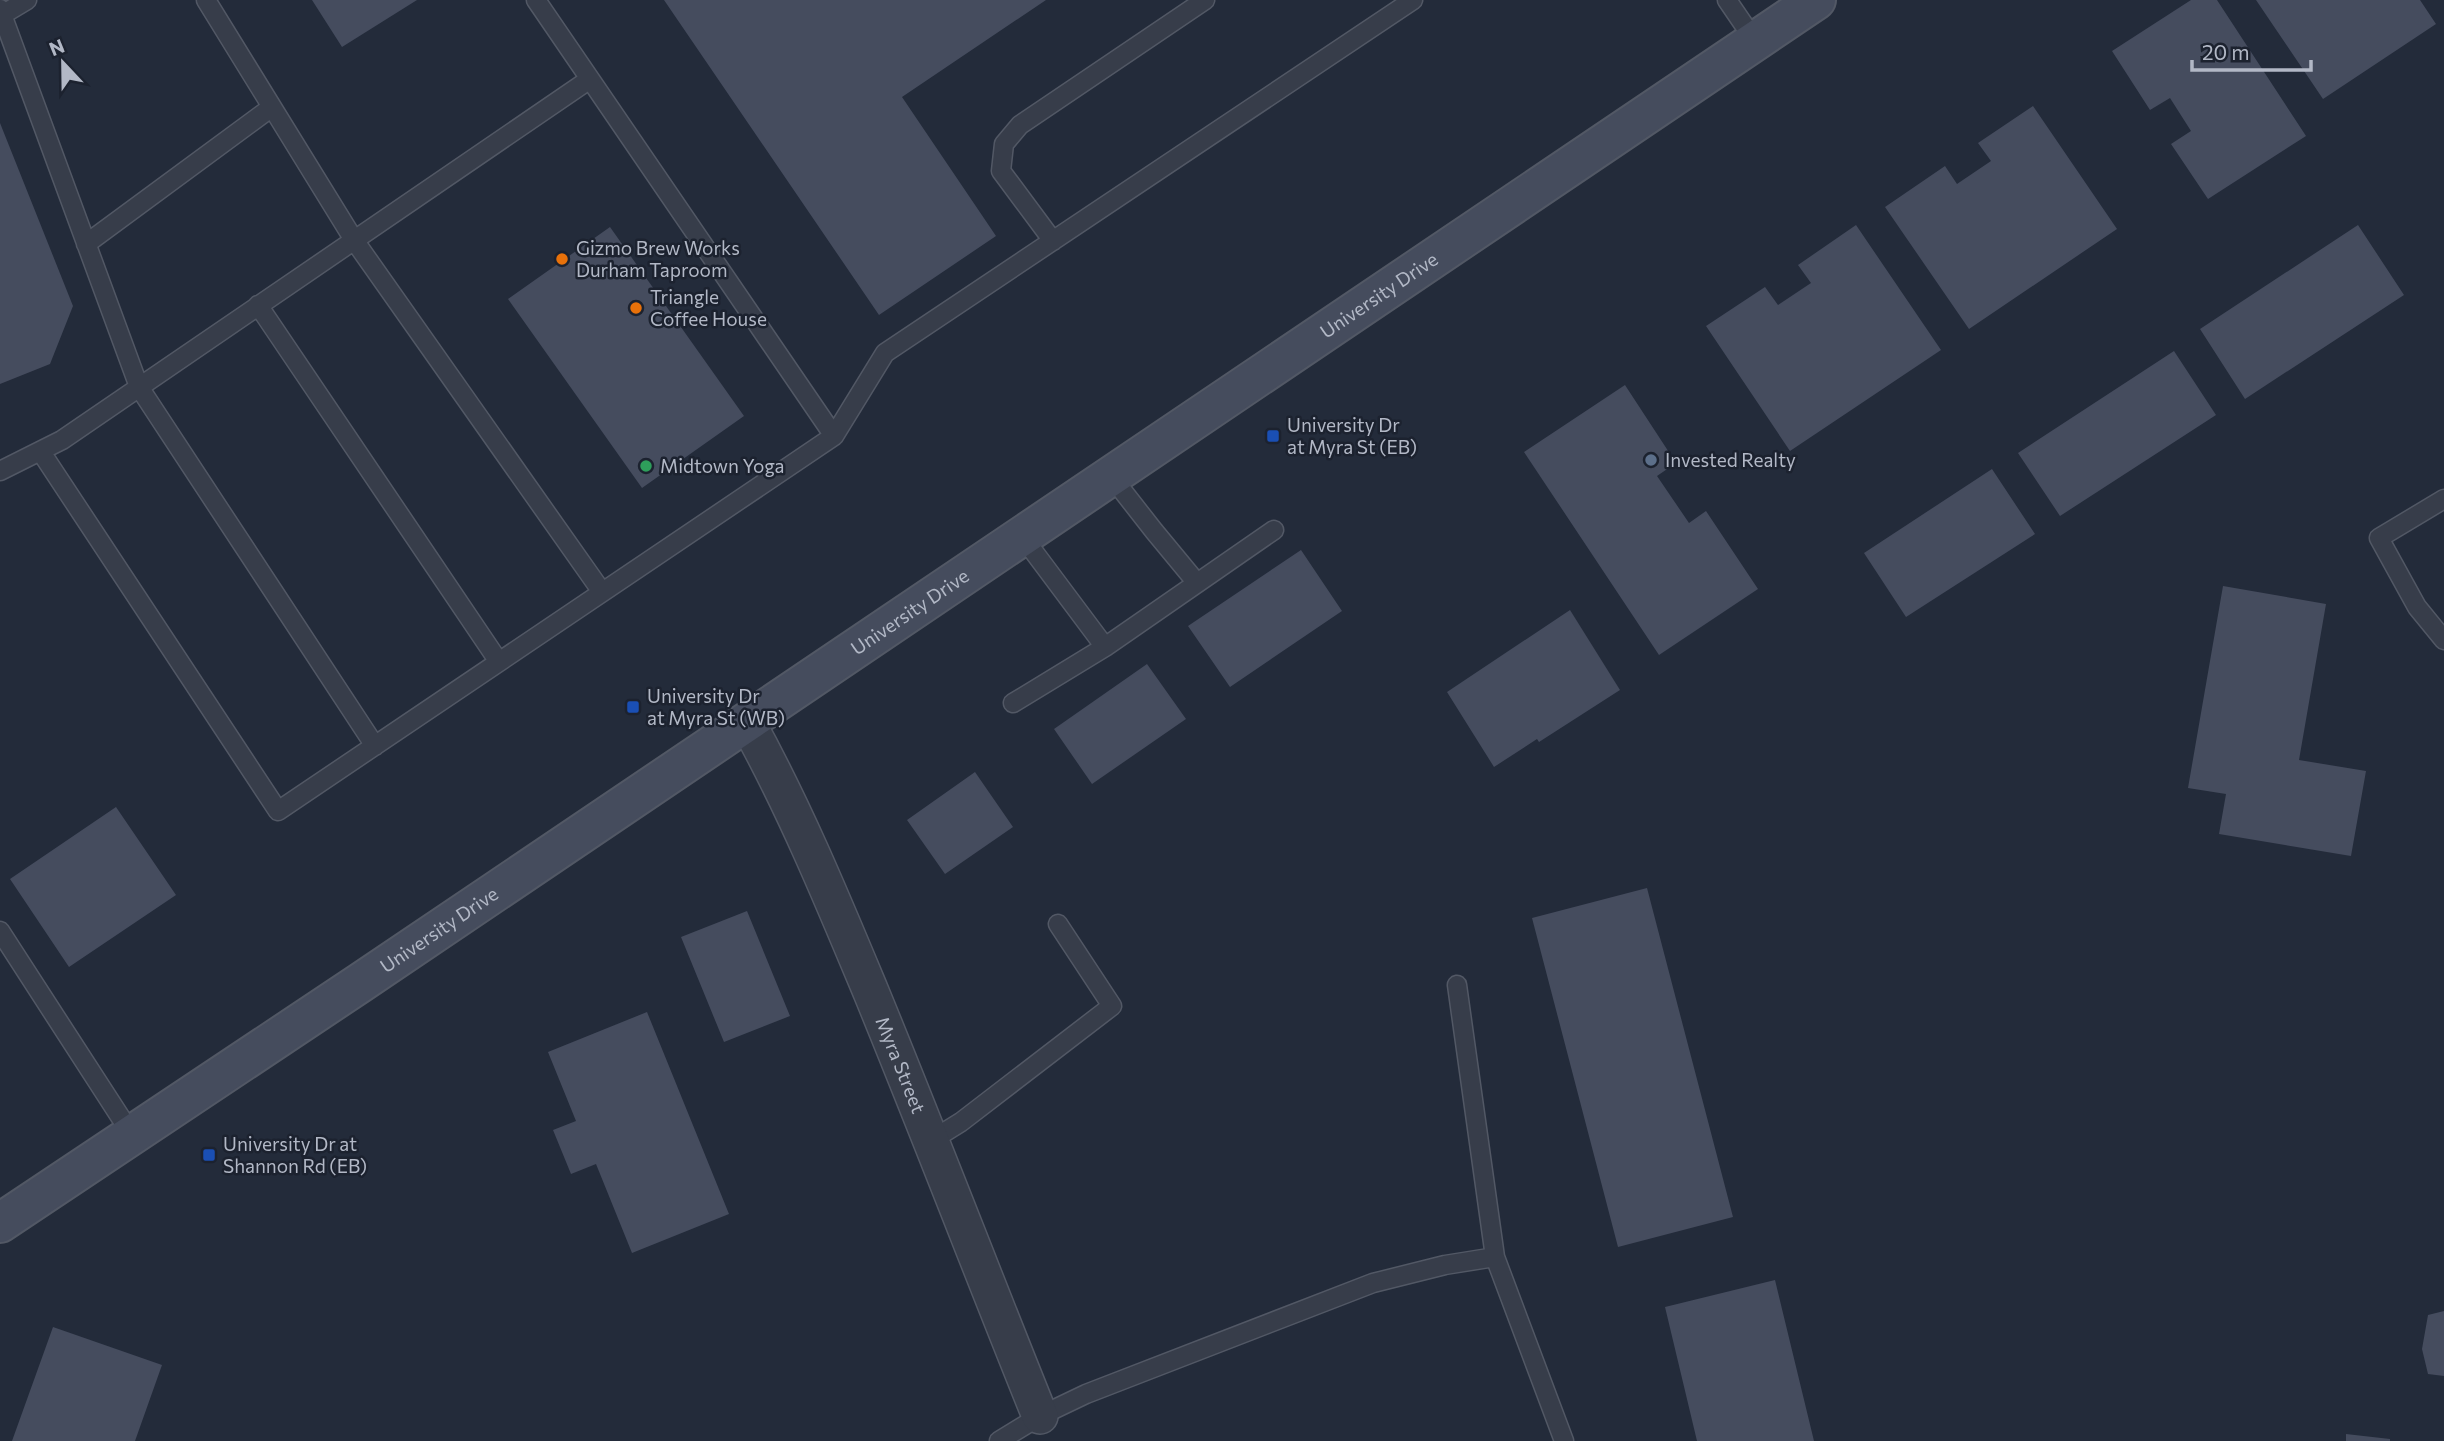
<svg xmlns="http://www.w3.org/2000/svg" width="2444" height="1441" font-family="Commissioner,sans-serif">
	<style>
		.building { fill: #454c5e }
		.lines { fill: none; stroke-linecap: round; stroke-linejoin: round }
		.service-casing { stroke: #525865; stroke-width: 21 }
		.minor-casing { stroke: #525865; stroke-width: 38 }
		.secondary-casing { stroke: #525865; stroke-width: 42 }
		.service { stroke: #373d4a; stroke-width: 18 }
		.minor { stroke: #373d4a; stroke-width: 35 }
		.secondary { stroke: #454c5d; stroke-width: 38 }
		.food-dot { fill: #e8710a; stroke: #1c222f; stroke-width: 2.5 }
		.transit-dot { fill: #1a4fb4; stroke: #1c222f; stroke-width: 2.5 }
		.service-dot { fill: #5c6f8a; stroke: #1c222f; stroke-width: 2.5 }
		.leisure-dot { fill: #2e9e5b; stroke: #1c222f; stroke-width: 2.5 }
		.labels { text-anchor: middle; stroke-width: 5; stroke-linejoin: round; paint-order: stroke }
		.poi-label { font-size: 19px; fill: #b2b8c6; stroke: #1c222f; text-anchor: start }
		.street-label { font-size: 19px; fill: #b2b8c6; stroke: #1c222f }
	</style>
	<rect width="100%" height="100%" fill="#232b3a"/>
	<path class="building" d="M312,0H417L342,47Z
		M664,0H1046L902,97L996,236L879,315Z
		M2191,0H2217L2306,136L2208,199L2171,144L2191,131L2170,98L2150,110L2112,51Z
		M2256,0H2420L2436,24L2323,99Z
		M2033,106L2117,229L1969,329L1885,207L1945,166L1957,184L1991,161L1978,143Z
		M0,123L73,306L50,364L0,384Z
		M1856,225L1941,350L1790,451L1706,326L1765,287L1778,305L1811,283L1798,265Z
		M2358,225L2404,295L2245,399L2200,329Z
		M610,227L744,416L642,488L508,299Z
		M2174,351L2216,415L2060,516L2018,453Z
		M1625,385L1676,463L1657,476L1689,523L1706,511L1758,589L1659,655L1524,452Z
		M1992,469L2035,534L1906,617L1864,553Z
		M1301,550L1342,611L1230,687L1188,626Z
		M2223,586L2326,604L2299,760L2366,771L2351,856L2219,834L2226,794L2188,788Z
		M1570,610L1620,690L1539,742L1537,739L1494,767L1447,692Z
		M1147,664L1186,719L1092,784L1054,729Z
		M975,772L1013,827L945,874L907,820Z
		M116,807L176,895L69,967L10,879Z
		M1647,888L1733,1217L1618,1247L1532,918Z
		M747,911L790,1016L724,1042L681,937Z
		M647,1012L729,1214L632,1253L596,1164L571,1174L553,1130L576,1121L548,1052Z
		M1775,1280L1814,1441H1697L1665,1307Z
		M2444,1311V1376L2428,1374L2422,1349L2428,1315Z
		M53,1327L162,1365L135,1441H12Z
		M2346,1434L2390,1439V1441H2346Z"/>
	<g class="lines">
		<defs>
			<path id="service" d="M206,0L354,240L602,592
				M1727,0L1755,41
				M0,9L139,387L375,746
				M2,15L27,0
				M1053,241L1001,171L1004,144L1020,125L1205,0
				M86,244L272,107
				M258,305L499,662
				M834,436L885,353L1413,0
				M41,452L278,811L834,436L536,0
				M0,471L62,440L590,79
				M1111,476L1154,531L1197,583
				M2444,499L2379,538L2417,607L2444,640
				M1022,536L1105,647L1274,530
				M1013,703L1105,647
				M0,931L132,1135
				M1457,985L1495,1257L1564,1441
				M932,1140L961,1122L1112,1006L1058,924
				M999,1441L1040,1416L1086,1394L1373,1283L1445,1265L1495,1257"/>
			<g id="minor">
				<path id="s1" d="M747,722C795,809 833,901 871,992C929,1133 983,1275 1040,1416"/>
			</g>
			<g id="secondary">
				<path id="s2" d="M0,1223L360,983L1816,0"/>
			</g>
		</defs>
		<use href="#service" class="service-casing"/>
		<use href="#minor" class="minor-casing"/>
		<use href="#secondary" class="secondary-casing"/>
		<use href="#service" class="service"/>
		<use href="#minor" class="minor"/>
		<use href="#secondary" class="secondary"/>
	</g>
	<g class="food-dot">
		<circle cx="562" cy="259" r="7"/>
		<circle cx="636" cy="308" r="7"/>
	</g>
	<g class="transit-dot">
		<rect x="1266" y="429" width="14" height="14" rx="3.5"/>
		<rect x="626" y="700" width="14" height="14" rx="3.5"/>
		<rect x="202" y="1148" width="14" height="14" rx="3.5"/>
	</g>
	<circle class="service-dot" cx="1651" cy="460" r="7"/>
	<circle class="leisure-dot" cx="646" cy="466" r="7"/>
	<g class="labels">
		<g class="poi-label">
			<text x="576" y="255">Gizmo Brew Works<tspan x="576" dy="22">Durham Taproom</tspan></text>
			<text x="650" y="304">Triangle<tspan x="650" dy="22">Coffee House</tspan></text>
			<text x="1287" y="432">University Dr<tspan x="1287" dy="22">at Myra St (EB)</tspan></text>
			<text x="1665" y="467">Invested Realty</text>
			<text x="660" y="473">Midtown Yoga</text>
			<text x="647" y="703">University Dr<tspan x="647" dy="22">at Myra St (WB)</tspan></text>
			<text x="223" y="1151">University Dr at<tspan x="223" dy="22">Shannon Rd (EB)</tspan></text>
		</g>
		<g class="street-label">
			<text dy="7" stroke="none"><textPath href="#s2" startOffset="1662">University Drive</textPath></text>
			<text dy="7" stroke="none"><textPath href="#s2" startOffset="1096">University Drive</textPath></text>
			<text dy="7" stroke="none"><textPath href="#s2" startOffset="528">University Drive</textPath></text>
			<text dy="7" stroke="none"><textPath href="#s1" startOffset="376">Myra Street</textPath></text>
		</g>
	</g>
	<g transform="translate(63 63) rotate(338)" stroke="#1c222f" stroke-width="5" paint-order="stroke">
	<path d="M0-5L12 26L0 18L-12 26Z" fill="#b2b8c6"/>
	<text y="-10" font-size="19" font-weight="bold" text-anchor="middle" fill="#b2b8c6">N</text>
	</g>
	<path d="M2192 60v10h119v-10" fill="none" stroke="#b2b8c6" stroke-width="3.5"/>
	<text x="2202" y="60" font-size="21" fill="#b2b8c6" stroke="#1c222f" stroke-width="5" paint-order="stroke">20 m</text>
</svg>
